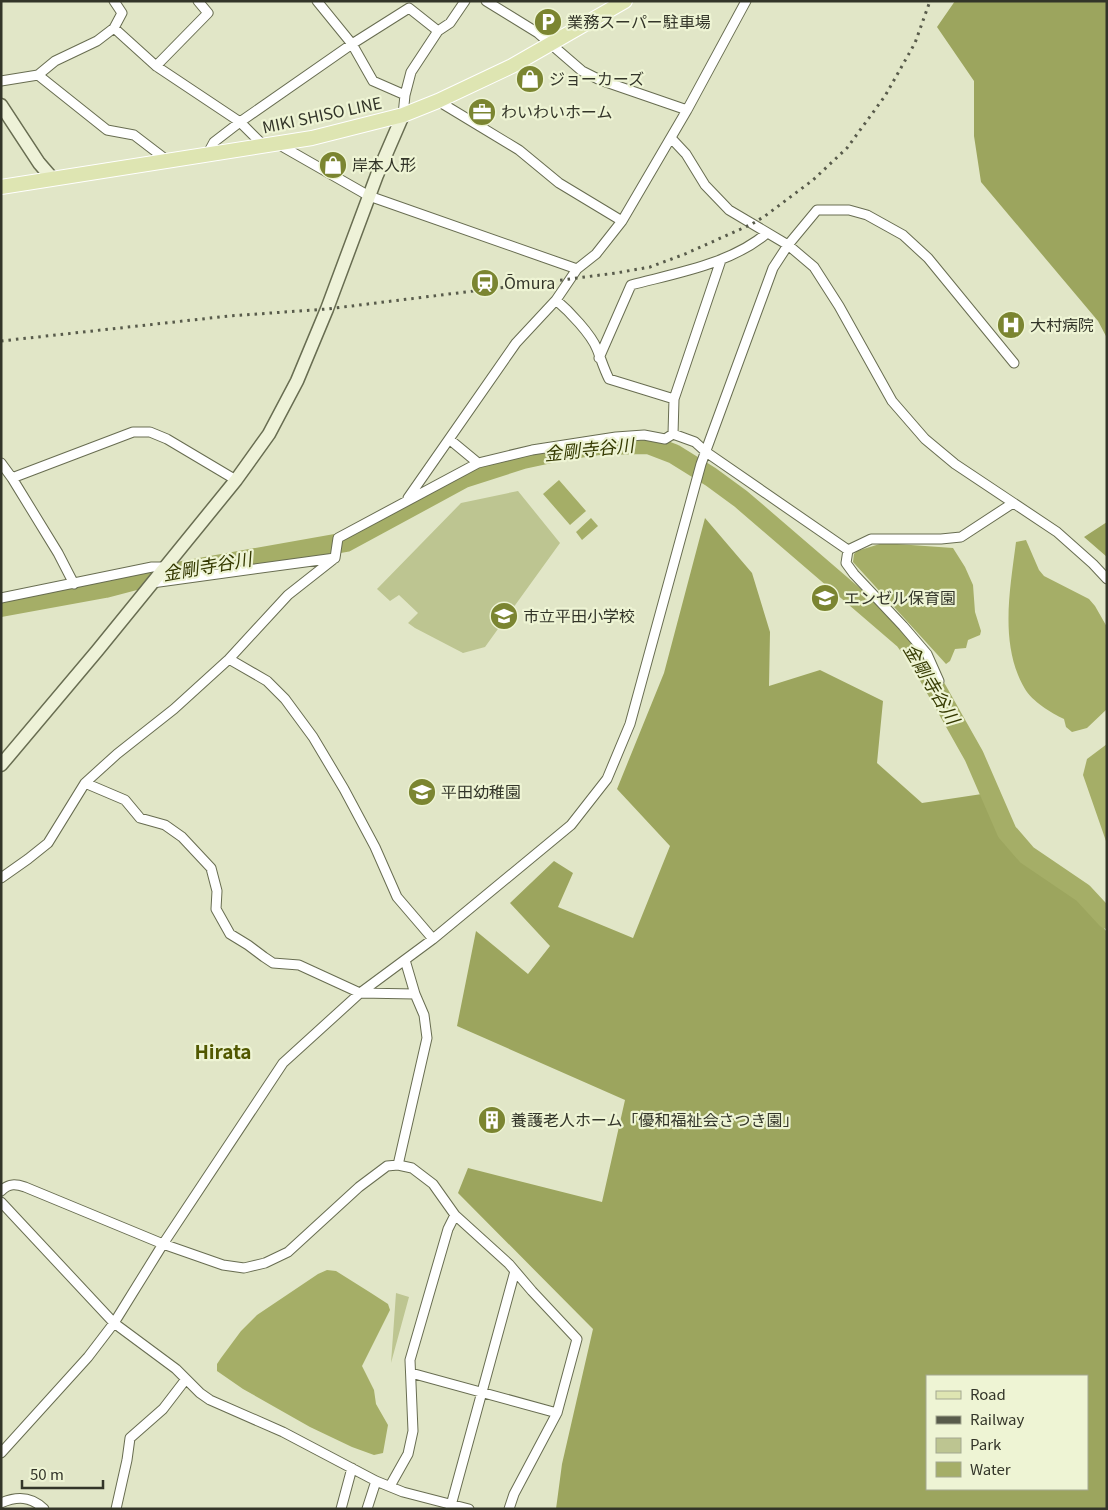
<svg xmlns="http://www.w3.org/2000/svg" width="1108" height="1510" font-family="Georgia,'Noto Sans JP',serif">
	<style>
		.green { fill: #bdc591 }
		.forest { fill: #9ca55e; fill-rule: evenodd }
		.water { fill: #a5ae67 }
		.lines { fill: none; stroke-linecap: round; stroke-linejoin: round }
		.river { stroke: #a5ae67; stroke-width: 20 }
		.street-casing { stroke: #686d51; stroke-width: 11 }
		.secondary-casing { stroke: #686d51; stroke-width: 15 }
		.primary-casing { stroke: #fff; stroke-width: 16 }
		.street { stroke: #fff; stroke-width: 9 }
		.secondary { stroke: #eef2d8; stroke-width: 12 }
		.primary { stroke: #dee5b2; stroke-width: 14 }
		.rail { stroke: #585b4b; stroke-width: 3; stroke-dasharray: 2.5 5; stroke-linecap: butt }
		.labels { text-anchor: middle; stroke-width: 4.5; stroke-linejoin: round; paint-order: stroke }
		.poi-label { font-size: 16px; fill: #333529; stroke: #eef4d4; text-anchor: start }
		.street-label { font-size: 16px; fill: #333529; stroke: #eef4d4 }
		.water-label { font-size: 18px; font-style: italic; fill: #353a01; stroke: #eef4d4 }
		.quarter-label { font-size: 19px; font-weight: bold; fill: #515800; stroke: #eef4d4 }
	</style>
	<rect width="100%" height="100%" fill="#e1e6c7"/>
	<path class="green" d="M518,491L560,543L485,647L463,653L415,628L408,623L418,613L399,595L390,601L377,589L461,503Z
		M396,1293L409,1297L391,1363Z"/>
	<path class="forest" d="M955,1H1107V338L1098,321L981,182L974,136V81L937,27Z
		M705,518L752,573L770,632L769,686L820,670L883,701L877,763L922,803L982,794L1016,856L1081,900L1107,932V1509H556L562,1464L593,1329L458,1193L468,1168L602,1202L625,1100L457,1026L476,931L528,974L550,946L510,903L554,861L573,873L558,907L633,938L670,846L617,789L664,673ZM1087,1376V1489H927V1376Z
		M1107,522V557L1084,537Z"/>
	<path class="water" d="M559,480L586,511L570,525L543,494Z
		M591,518L598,526L582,540L576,532Z
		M1026,540L1039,570L1044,576L1089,599L1095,606L1107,627V709L1087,728L1072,732L1066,727L1064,719C1051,713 1032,701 1025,689C999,645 1010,590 1016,542Z
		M883,543L953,548L965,567L973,585L975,612L981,631L980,635L968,640L966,648L955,649L950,661L946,664L853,562L854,554L857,551Z
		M1107,744V844L1083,775L1087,759Z
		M327,1270L336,1271L371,1293L388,1304L390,1310L362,1366L374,1390L376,1404L388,1425L383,1453L374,1455L352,1447L310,1427L243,1389L217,1371V1364L221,1358L241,1331L257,1315L318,1274Z"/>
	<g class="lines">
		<path class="river" d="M1,607L105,588L143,578L346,542L464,478L523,459L565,450L598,445L648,444L674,454L711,477L741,499L905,640L921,662L974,756L1007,832L1027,855L1083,893L1107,919"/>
		<defs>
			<path id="street" d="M317,1L352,44L373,81L405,95
				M486,1L538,33L582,71L600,80L687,110
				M114,28L156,66L240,122L264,146
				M156,66L208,13L198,1
				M38,75L107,130L134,135L168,161
				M1,81L38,75L55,61L97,41L114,28L122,13L114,1
				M438,101L519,150L559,183L622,221
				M403,115L405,95L411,72L438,31L450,23L465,1
				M671,138L686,154L705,185L729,210L788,245L814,267L839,306L892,401L925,439L955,464L1057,532L1093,564L1107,579
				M278,144L369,196L577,269
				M207,155L214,142L240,122L352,44L409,8L438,31
				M556,300C569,311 591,334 597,349C601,359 604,369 609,379L674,399L673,434
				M599,358L631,285C676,273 731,264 767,233
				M674,399L721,260
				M449,439L478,463
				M1,463L12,478L133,432H150L167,439L236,480
				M12,478L58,553L74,584
				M408,498L516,343L556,300L577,269L596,254L622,221L687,110L746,1
				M848,550L846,563L854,574L903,626L927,654L939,681
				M152,583L335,558L338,538L478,463L532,450L616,437L644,435L665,439L673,434L695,442L706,452L848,550L871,539H941L961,537L1013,503
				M1,598L152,567H164
				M229,659L267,681L285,699L313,737L344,789L375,847L397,897L433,939
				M85,783L125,800L140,818L165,825L182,837L211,868L217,891L216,909L230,934L248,945L264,957L273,963L299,965L360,993L415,994
				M1,878L28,859L48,843L85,783L117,754L174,709L229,659L288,595L335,558
				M398,1165L427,1038L424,1015L415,994L405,960
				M1,1191C9,1183 16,1184 25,1187L163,1244L223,1265L244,1268L265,1263L288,1252L359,1187L387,1166L398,1165L412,1168L433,1184L455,1215L509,1264L532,1291L577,1339L557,1413L514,1494L509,1509
				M1,1202L114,1323L176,1369L200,1393L210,1400L283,1432L376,1481L403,1492L469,1509
				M411,1373L557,1413
				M1,1453L88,1357L114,1323L163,1244L283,1063L360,993L433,939L571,825L607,779L630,724L701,464L773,268L788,245L817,210H849L867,215L903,235L928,258L1014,363
				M390,1486L408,1454L413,1431L410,1360L448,1229L455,1215
				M1,1503C17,1496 31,1496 44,1509
				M116,1509L127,1460L130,1438L163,1409L186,1379
				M341,1509L352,1468
				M367,1509L376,1481
				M450,1509L515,1271"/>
			<path id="secondary" d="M1,105L39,163L52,178
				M1,765L97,651L236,480L269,434L297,381L327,309L377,175L403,115"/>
			<path id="primary" d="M1,187L312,138L403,115L438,101L512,66L625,1"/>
		</defs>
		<use href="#street" class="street-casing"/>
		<use href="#secondary" class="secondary-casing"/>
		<use href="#primary" class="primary-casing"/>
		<use href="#street" class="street"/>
		<use href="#secondary" class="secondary"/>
		<use href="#primary" class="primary"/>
		<path class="rail" d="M1,341L229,316L327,309L531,284L616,273L650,267L685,254L752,224L765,216L813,180L847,148L885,96L915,43L930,1"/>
	</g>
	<defs>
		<symbol id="parking-disc" viewBox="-11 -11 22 22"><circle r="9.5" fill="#7b8531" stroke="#eef4d4"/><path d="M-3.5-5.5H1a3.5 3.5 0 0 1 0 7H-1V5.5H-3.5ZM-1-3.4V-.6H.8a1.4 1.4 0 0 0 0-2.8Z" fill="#fff"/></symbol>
		<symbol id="shop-disc" viewBox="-11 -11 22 22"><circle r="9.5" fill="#7b8531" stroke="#eef4d4"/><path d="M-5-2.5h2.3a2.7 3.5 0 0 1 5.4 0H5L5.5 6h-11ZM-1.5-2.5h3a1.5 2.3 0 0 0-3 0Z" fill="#fff"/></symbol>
		<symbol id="office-disc" viewBox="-11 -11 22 22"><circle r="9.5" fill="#7b8531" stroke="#eef4d4"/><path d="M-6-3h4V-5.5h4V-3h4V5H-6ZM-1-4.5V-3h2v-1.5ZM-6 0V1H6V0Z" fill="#fff"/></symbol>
		<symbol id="station-disc" viewBox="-11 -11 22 22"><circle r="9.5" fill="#7b8531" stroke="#eef4d4"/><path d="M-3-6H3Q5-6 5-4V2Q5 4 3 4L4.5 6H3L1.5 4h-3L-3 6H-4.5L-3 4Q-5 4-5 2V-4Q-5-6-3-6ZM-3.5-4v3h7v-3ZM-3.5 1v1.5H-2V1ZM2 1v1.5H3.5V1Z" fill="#fff"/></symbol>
		<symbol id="hospital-disc" viewBox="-11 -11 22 22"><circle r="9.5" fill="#7b8531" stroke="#eef4d4"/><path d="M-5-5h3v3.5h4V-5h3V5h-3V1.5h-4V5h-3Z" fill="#fff"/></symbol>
		<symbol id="school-disc" viewBox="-11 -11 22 22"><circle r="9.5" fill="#7b8531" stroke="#eef4d4"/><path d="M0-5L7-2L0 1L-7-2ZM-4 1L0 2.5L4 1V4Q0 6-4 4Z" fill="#fff"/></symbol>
		<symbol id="building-disc" viewBox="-11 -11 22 22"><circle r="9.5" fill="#7b8531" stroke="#eef4d4"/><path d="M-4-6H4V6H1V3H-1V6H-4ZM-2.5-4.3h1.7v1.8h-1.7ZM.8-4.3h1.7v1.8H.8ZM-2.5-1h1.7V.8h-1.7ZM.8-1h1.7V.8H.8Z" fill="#fff"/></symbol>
	</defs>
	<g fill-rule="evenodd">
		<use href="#parking-disc" x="532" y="6" width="32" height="32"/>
		<use href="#shop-disc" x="514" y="63" width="32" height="32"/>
		<use href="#office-disc" x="466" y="96" width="32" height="32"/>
		<use href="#shop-disc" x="317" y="149" width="32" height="32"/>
		<use href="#station-disc" x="469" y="267" width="32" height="32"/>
		<use href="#hospital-disc" x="995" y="309" width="32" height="32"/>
		<use href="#school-disc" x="809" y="582" width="32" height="32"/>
		<use href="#school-disc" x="488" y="600" width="32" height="32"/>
		<use href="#school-disc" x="406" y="776" width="32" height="32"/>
		<use href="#building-disc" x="476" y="1104" width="32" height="32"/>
	</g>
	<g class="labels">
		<g class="poi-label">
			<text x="567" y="28">業務スーパー駐車場</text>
			<text x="549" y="85">ジョーカーズ</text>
			<text x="501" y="118">わいわいホーム</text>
			<text x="352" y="171">岸本人形</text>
			<text x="504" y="289">Ōmura</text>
			<text x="1030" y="331">大村病院</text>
			<text x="844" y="604">エンゼル保育園</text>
			<text x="523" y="622">市立平田小学校</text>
			<text x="441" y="798">平田幼稚園</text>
			<text x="511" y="1126">養護老人ホーム「優和福祉会さつき園」</text>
		</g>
		<g class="street-label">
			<text transform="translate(322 115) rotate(-12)" y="6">MIKI SHISO LINE</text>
		</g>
		<g class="water-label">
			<text transform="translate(589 450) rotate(-6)" y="6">金剛寺谷川</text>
			<text transform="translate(207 567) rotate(-10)" y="6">金剛寺谷川</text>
			<text transform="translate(931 684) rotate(59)" y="6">金剛寺谷川</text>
		</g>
		<g class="quarter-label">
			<text x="223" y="1059">Hirata</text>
		</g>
	</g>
	<rect width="1108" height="1510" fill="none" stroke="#333529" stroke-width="5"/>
	<rect x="926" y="1375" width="162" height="115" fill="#eef4d4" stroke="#a3a890"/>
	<rect x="936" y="1391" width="25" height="8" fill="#dee5b2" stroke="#a3a890"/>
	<text x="970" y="1400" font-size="15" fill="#333529">Road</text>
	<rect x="936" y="1416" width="25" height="8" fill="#585b4b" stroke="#a3a890"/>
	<text x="970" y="1425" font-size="15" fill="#333529">Railway</text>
	<rect x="936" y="1438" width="25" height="15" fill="#bdc591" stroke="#a3a890"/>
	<text x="970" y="1450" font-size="15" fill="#333529">Park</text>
	<rect x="936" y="1462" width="25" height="15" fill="#a5ae67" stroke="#a3a890"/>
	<text x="970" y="1475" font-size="15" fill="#333529">Water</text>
	<path d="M22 1480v8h81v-8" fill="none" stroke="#333529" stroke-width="2.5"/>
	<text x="30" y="1480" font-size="15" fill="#333529" stroke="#eef4d4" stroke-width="4" paint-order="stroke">50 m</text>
</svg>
